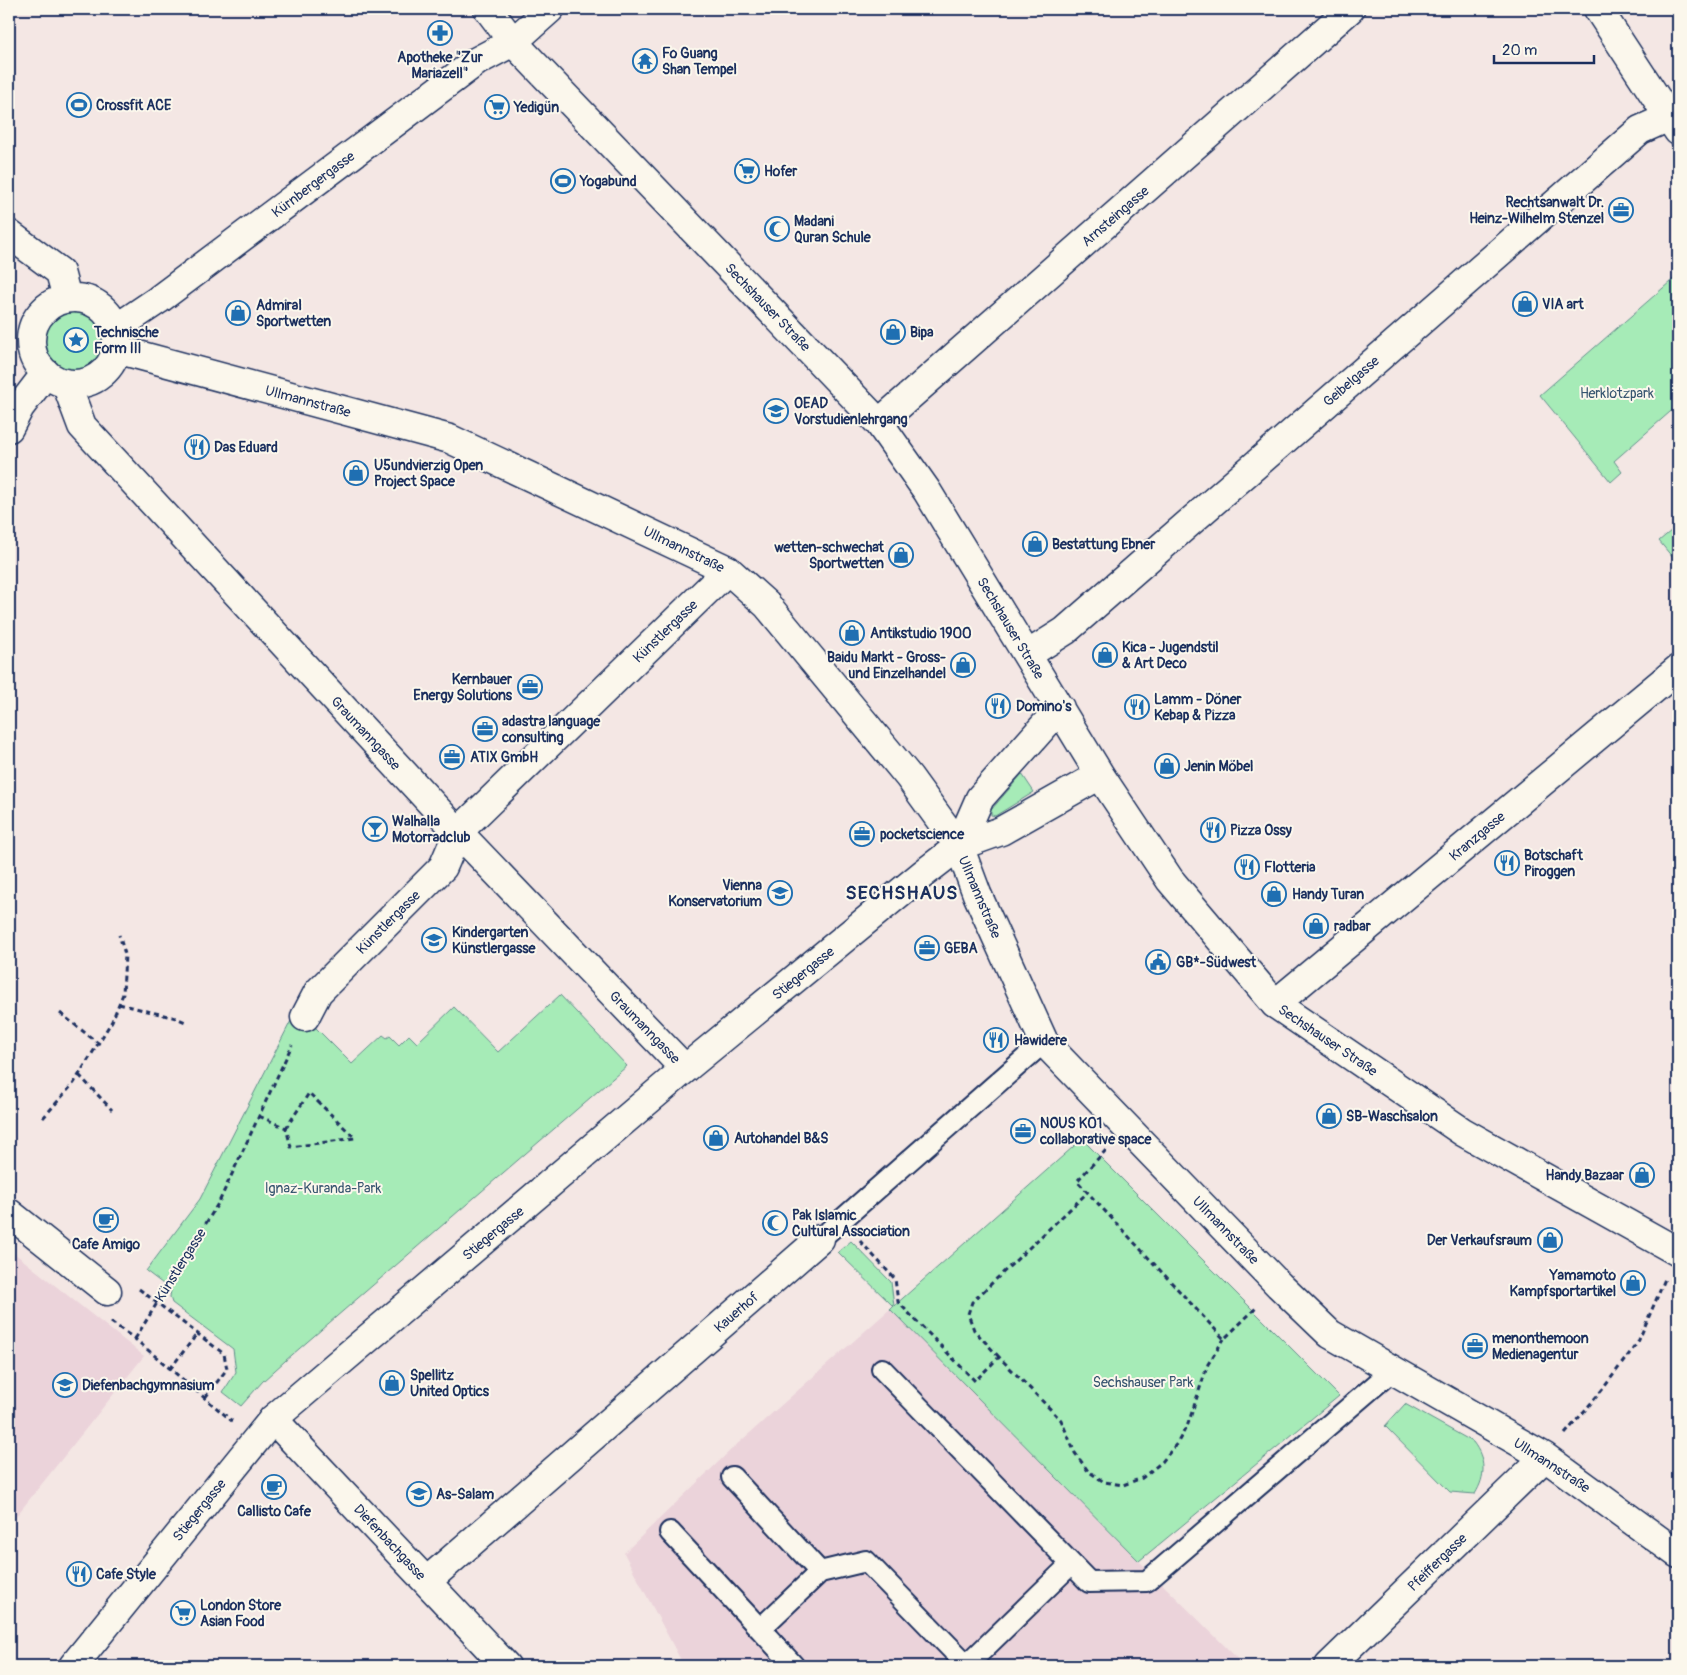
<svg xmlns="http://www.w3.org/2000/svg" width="1687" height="1675" font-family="Pangolin,sans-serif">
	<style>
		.built { fill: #ebd3da }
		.green { fill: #a6ebb7; stroke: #608d8a }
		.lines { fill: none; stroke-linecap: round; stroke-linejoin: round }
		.lane-casing { stroke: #1b2f5e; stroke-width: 24 }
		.street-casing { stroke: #1b2f5e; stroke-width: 31 }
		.secondary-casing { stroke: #1b2f5e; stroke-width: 31 }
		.path { stroke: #1b2f5e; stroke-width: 3; stroke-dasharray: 5 4; stroke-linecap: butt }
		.lane { stroke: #fbf7ec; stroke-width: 20 }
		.street { stroke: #fbf7ec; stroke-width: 28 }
		.secondary { stroke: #fbf7ec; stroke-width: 28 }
		.labels { text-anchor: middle; stroke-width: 4; stroke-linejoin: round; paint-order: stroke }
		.poi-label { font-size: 14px; font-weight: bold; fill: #1b2f5e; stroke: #fbf7ec; text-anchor: start }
		.street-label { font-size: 14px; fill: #1b2f5e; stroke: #fbf7ec }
		.park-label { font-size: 14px; fill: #375570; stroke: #fbf7ec }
		.district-label { font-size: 19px; font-weight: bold; letter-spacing: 1px; fill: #1b2f5e; stroke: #fbf7ec }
	</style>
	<rect width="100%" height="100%" fill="#f4e7e4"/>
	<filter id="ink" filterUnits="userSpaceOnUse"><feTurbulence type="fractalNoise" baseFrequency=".02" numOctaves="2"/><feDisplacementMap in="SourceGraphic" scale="10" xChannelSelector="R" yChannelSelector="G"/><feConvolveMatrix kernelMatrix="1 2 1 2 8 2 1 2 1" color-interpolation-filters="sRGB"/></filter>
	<g filter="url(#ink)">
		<path class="built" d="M9,1249L144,1356L9,1525Z
			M890,1309L1139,1561L1245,1666H684L624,1553L734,1447Z"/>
		<path class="green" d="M1678,275V405L1614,461L1622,472L1611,482L1540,395Z
			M76,299C89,302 101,306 108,318C111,323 110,331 111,337C111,343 113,350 112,356C111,368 93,381 82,382C75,383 66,377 60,375C53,372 44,370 40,364C21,332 41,303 76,299Z
			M1678,525V564L1659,541Z
			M1022,774L1034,792L995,816L991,815V810Z
			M560,995L627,1066L285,1361L263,1381L241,1406L223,1392L236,1372L233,1349L172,1303L170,1297L171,1290L146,1271L200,1199L297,1009L352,1064L383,1035L387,1038L390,1036L399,1045L409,1035L417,1043L454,1007L498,1052Z
			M1082,1139L1339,1396L1139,1561L890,1309L893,1306L838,1252L851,1241L891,1282L894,1306Z
			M1405,1404L1473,1442C1486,1459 1486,1476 1475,1494L1450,1492L1385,1426Z"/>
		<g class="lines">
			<defs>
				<path id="lane" d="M820,1239L1044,1042
					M882,1369L1089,1582L1147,1581L1393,1370
					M732,1477L820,1572L866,1561L967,1665L1071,1564
					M670,1532L760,1629L820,1572
					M760,1629L794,1666"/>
				<path id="street" d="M1598,9L1678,131
					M9,234L60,272L67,298
					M31 341a43 43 0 1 1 86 0a43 43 0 1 1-86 0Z
					M115,329L158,300L477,61L513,42L550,9
					M116,349L450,439L728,570L767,605L909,777L959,846L977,894L1044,1042L1279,1285L1330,1334L1545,1457L1678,1554
					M66,383L82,426L458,832L685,1069
					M9,428L20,407L46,373
					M1275,1004L1678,669
					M305,1017L318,992L443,867L458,832L728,570
					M9,1213L107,1291
					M273,1419L506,1666
					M427,1581L820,1239
					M1329,1666L1545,1457"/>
				<path id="secondary" d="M488,9L513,42L536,66L879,423L927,491L1100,775L1170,880L1275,1004L1463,1132L1678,1252
					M879,423L1350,9
					M1027,655L1065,631L1640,130L1678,113
					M959,846L980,798L1060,708
					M73,1666L273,1419L685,1069L924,873L959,846L1001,831L1100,775"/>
			</defs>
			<use href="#lane" class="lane-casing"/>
			<use href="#street" class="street-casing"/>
			<use href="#secondary" class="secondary-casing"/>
			<path class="path" d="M119,1004L176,1018L188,1023
				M60,1013L98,1043
				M79,1075L112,1110
				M259,1116L286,1128L291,1147L355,1138L309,1093L286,1128
				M43,1118L74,1083L112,1021L123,994L125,954L119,935
				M1106,1150L1077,1181L1224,1339L1257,1307
				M860,1241L895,1279L898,1302L975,1381L999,1357L1061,1420L1075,1453L1088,1471L1104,1482L1123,1485L1142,1478L1162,1462L1178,1442L1188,1424L1208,1364L1224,1339
				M139,1289L224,1354L227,1369L204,1399
				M111,1322L135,1339L232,1421
				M135,1339L219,1202L292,1045
				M999,1357L974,1330L968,1314L972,1302L1087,1193
				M170,1369L197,1334
				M1565,1434L1602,1390L1638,1342L1665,1279"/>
			<use href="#lane" class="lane"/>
			<use href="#street" class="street"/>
			<use href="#secondary" class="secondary"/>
		</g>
	</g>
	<defs>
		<symbol id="pharmacy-ring" viewBox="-11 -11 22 22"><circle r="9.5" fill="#fbf7ec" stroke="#1f6fb2" stroke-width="1.5"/><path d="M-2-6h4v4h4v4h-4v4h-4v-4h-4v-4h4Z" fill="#1f6fb2"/></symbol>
		<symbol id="temple-ring" viewBox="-11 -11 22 22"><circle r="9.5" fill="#fbf7ec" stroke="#1f6fb2" stroke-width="1.5"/><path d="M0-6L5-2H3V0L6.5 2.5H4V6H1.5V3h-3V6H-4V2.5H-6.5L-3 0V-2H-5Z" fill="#1f6fb2"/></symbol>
		<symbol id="stadium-ring" viewBox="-11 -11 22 22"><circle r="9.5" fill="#fbf7ec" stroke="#1f6fb2" stroke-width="1.5"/><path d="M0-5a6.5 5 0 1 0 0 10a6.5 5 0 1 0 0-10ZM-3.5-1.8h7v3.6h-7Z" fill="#1f6fb2"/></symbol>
		<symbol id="supermarket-ring" viewBox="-11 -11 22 22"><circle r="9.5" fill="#fbf7ec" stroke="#1f6fb2" stroke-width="1.5"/><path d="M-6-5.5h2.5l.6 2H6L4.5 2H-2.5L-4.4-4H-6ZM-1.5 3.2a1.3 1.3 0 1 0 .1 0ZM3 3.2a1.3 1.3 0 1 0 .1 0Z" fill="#1f6fb2"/></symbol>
		<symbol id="office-ring" viewBox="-11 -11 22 22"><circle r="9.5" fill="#fbf7ec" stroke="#1f6fb2" stroke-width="1.5"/><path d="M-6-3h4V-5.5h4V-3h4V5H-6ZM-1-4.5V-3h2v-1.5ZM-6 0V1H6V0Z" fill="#1f6fb2"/></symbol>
		<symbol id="mosque-ring" viewBox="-11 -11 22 22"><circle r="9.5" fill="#fbf7ec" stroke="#1f6fb2" stroke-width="1.5"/><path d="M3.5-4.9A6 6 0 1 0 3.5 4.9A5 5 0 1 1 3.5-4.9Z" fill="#1f6fb2"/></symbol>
		<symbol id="shop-ring" viewBox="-11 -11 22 22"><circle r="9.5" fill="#fbf7ec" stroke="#1f6fb2" stroke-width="1.5"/><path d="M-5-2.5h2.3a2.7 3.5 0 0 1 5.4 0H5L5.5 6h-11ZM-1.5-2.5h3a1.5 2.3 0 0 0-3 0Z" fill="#1f6fb2"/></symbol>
		<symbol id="sight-ring" viewBox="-11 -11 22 22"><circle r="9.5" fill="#fbf7ec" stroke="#1f6fb2" stroke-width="1.5"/><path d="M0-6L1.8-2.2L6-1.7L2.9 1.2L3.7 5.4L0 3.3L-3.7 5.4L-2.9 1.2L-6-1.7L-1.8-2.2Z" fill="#1f6fb2"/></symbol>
		<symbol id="university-ring" viewBox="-11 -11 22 22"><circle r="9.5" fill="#fbf7ec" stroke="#1f6fb2" stroke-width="1.5"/><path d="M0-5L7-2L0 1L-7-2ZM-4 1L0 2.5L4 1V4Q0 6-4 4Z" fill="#1f6fb2"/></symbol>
		<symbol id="restaurant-ring" viewBox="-11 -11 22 22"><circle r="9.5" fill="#fbf7ec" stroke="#1f6fb2" stroke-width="1.5"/><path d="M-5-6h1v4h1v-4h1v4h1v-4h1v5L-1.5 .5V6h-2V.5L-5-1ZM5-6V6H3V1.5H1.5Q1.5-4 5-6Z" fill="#1f6fb2"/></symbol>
		<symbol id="bar-ring" viewBox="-11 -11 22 22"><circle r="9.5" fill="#fbf7ec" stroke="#1f6fb2" stroke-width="1.5"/><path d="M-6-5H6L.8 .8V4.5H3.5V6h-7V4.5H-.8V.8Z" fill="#1f6fb2"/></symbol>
		<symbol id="school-ring" viewBox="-11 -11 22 22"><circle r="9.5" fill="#fbf7ec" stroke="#1f6fb2" stroke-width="1.5"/><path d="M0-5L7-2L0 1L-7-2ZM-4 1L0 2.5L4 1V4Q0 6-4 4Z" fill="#1f6fb2"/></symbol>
		<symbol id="civic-ring" viewBox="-11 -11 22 22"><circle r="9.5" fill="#fbf7ec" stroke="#1f6fb2" stroke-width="1.5"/><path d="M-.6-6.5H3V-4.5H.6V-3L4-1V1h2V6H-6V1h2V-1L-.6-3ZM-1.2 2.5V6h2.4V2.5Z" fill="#1f6fb2"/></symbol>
		<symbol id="cafe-ring" viewBox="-11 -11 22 22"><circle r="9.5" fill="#fbf7ec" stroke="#1f6fb2" stroke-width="1.5"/><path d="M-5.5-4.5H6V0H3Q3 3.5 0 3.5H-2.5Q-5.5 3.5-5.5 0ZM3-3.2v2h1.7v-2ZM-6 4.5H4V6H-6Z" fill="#1f6fb2"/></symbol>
	</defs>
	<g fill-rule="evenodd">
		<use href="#pharmacy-ring" x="426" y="19" width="28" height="28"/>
		<use href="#temple-ring" x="631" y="47" width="28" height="28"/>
		<use href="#stadium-ring" x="65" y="91" width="28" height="28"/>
		<use href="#supermarket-ring" x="483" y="93" width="28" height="28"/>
		<use href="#supermarket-ring" x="733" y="157" width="28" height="28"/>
		<use href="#stadium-ring" x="549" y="167" width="28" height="28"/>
		<use href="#office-ring" x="1607" y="196" width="28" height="28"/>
		<use href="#mosque-ring" x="763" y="215" width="28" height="28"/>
		<use href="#shop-ring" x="1511" y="290" width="28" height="28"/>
		<use href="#shop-ring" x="224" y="299" width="28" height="28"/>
		<use href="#shop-ring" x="879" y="318" width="28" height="28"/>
		<use href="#sight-ring" x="62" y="326" width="28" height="28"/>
		<use href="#university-ring" x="762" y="397" width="28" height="28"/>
		<use href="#restaurant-ring" x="183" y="433" width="28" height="28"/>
		<use href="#shop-ring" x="342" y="459" width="28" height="28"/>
		<use href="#shop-ring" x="1021" y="530" width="28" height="28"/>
		<use href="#shop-ring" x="887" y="541" width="28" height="28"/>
		<use href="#shop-ring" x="838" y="619" width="28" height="28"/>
		<use href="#shop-ring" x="1091" y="641" width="28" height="28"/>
		<use href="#shop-ring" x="949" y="651" width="28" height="28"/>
		<use href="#office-ring" x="516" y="673" width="28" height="28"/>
		<use href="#restaurant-ring" x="984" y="692" width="28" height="28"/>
		<use href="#restaurant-ring" x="1123" y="693" width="28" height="28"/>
		<use href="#office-ring" x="471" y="715" width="28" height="28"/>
		<use href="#office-ring" x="438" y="743" width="28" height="28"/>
		<use href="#shop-ring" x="1153" y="752" width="28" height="28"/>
		<use href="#bar-ring" x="361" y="815" width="28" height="28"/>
		<use href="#restaurant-ring" x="1199" y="816" width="28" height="28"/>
		<use href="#office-ring" x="848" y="820" width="28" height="28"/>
		<use href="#restaurant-ring" x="1493" y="849" width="28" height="28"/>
		<use href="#restaurant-ring" x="1233" y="853" width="28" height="28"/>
		<use href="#university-ring" x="766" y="879" width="28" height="28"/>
		<use href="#shop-ring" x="1260" y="880" width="28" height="28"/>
		<use href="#shop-ring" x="1302" y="912" width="28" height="28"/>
		<use href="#school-ring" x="420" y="926" width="28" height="28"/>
		<use href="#office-ring" x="913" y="934" width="28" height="28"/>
		<use href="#civic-ring" x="1144" y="948" width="28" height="28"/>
		<use href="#restaurant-ring" x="982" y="1026" width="28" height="28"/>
		<use href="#shop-ring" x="1315" y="1102" width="28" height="28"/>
		<use href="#office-ring" x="1009" y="1117" width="28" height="28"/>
		<use href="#shop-ring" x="702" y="1124" width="28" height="28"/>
		<use href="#shop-ring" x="1628" y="1161" width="28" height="28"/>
		<use href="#cafe-ring" x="92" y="1206" width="28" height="28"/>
		<use href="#mosque-ring" x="761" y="1209" width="28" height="28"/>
		<use href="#shop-ring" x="1536" y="1226" width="28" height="28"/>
		<use href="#shop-ring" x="1619" y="1269" width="28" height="28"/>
		<use href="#office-ring" x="1461" y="1332" width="28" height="28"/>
		<use href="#shop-ring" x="378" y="1369" width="28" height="28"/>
		<use href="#school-ring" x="51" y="1371" width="28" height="28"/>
		<use href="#cafe-ring" x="260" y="1473" width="28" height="28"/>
		<use href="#school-ring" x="405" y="1480" width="28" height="28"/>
		<use href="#restaurant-ring" x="65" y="1560" width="28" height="28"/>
		<use href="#supermarket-ring" x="169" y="1599" width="28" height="28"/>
	</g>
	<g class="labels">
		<g class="poi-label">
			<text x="662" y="58">Fo Guang<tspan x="662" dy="16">Shan Tempel</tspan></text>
			<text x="440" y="62" text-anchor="middle">Apotheke "Zur<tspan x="440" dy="16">Mariazell"</tspan></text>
			<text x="96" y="110">Crossfit ACE</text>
			<text x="514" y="112">Yedigün</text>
			<text x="764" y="176">Hofer</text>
			<text x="580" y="186">Yogabund</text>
			<text x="1604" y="207" text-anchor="end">Rechtsanwalt Dr.<tspan x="1604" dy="16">Heinz-Wilhelm Stenzel</tspan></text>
			<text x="794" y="226">Madani<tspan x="794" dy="16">Quran Schule</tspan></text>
			<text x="1542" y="309">VIA art</text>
			<text x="256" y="310">Admiral<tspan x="256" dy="16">Sportwetten</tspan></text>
			<text x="94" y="337">Technische<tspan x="94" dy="16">Form III</tspan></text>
			<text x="910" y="337">Bipa</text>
			<text x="794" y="408">OEAD<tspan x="794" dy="16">Vorstudienlehrgang</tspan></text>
			<text x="214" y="452">Das Eduard</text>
			<text x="374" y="470">U5undvierzig Open<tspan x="374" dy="16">Project Space</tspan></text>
			<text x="1052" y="549">Bestattung Ebner</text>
			<text x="884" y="552" text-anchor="end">wetten-schwechat<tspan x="884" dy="16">Sportwetten</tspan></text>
			<text x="870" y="638">Antikstudio 1900</text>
			<text x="1122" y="652">Kica - Jugendstil<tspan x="1122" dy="16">&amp; Art Deco</tspan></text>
			<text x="946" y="662" text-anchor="end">Baidu Markt - Gross-<tspan x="946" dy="16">und Einzelhandel</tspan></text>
			<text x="512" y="684" text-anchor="end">Kernbauer<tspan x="512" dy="16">Energy Solutions</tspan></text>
			<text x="1154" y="704">Lamm - Döner<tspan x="1154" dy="16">Kebap &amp; Pizza</tspan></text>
			<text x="1016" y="711">Domino's</text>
			<text x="502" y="726">adastra language<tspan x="502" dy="16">consulting</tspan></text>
			<text x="470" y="762">ATIX GmbH</text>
			<text x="1184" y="771">Jenin Möbel</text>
			<text x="392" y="826">Walhalla<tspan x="392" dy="16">Motorradclub</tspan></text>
			<text x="1230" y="835">Pizza Ossy</text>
			<text x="880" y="839">pocketscience</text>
			<text x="1524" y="860">Botschaft<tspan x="1524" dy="16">Piroggen</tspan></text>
			<text x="1264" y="872">Flotteria</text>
			<text x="762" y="890" text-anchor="end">Vienna<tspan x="762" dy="16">Konservatorium</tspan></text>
			<text x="1292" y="899">Handy Turan</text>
			<text x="1334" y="931">radbar</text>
			<text x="452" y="937">Kindergarten<tspan x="452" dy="16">Künstlergasse</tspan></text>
			<text x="944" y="953">GEBA</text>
			<text x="1176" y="967">GB*-Südwest</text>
			<text x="1014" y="1045">Hawidere</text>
			<text x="1346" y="1121">SB-Waschsalon</text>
			<text x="1040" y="1128">NOUS K01<tspan x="1040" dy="16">collaborative space</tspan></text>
			<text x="734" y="1143">Autohandel B&amp;S</text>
			<text x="1624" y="1180" text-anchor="end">Handy Bazaar</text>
			<text x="792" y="1220">Pak Islamic<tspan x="792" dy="16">Cultural Association</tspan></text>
			<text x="1532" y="1245" text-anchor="end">Der Verkaufsraum</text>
			<text x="106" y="1249" text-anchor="middle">Cafe Amigo</text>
			<text x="1616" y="1280" text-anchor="end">Yamamoto<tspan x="1616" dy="16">Kampfsportartikel</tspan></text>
			<text x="1492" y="1343">menonthemoon<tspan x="1492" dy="16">Medienagentur</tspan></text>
			<text x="410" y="1380">Spellitz<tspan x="410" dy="16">United Optics</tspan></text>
			<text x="82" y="1390">Diefenbachgymnasium</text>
			<text x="436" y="1499">As-Salam</text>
			<text x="274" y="1516" text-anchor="middle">Callisto Cafe</text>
			<text x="96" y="1579">Cafe Style</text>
			<text x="200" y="1610">London Store<tspan x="200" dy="16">Asian Food</tspan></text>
		</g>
		<g class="street-label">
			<text transform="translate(313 184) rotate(-37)" y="5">Kürnbergergasse</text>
			<text transform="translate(1115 216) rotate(-41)" y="5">Arnsteingasse</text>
			<text transform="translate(768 307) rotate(46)" y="5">Sechshauser Straße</text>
			<text transform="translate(1351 381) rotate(-41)" y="5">Geibelgasse</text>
			<text transform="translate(308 401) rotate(15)" y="5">Ullmannstraße</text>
			<text transform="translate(684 549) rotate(26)" y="5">Ullmannstraße</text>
			<text transform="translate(1011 628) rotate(59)" y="5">Sechshauser Straße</text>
			<text transform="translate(665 631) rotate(-44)" y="5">Künstlergasse</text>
			<text transform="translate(366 733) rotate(47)" y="5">Graumanngasse</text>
			<text transform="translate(1477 836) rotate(-40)" y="5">Kranzgasse</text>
			<text transform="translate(980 897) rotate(67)" y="5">Ullmannstraße</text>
			<text transform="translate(388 922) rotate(-45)" y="5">Künstlergasse</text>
			<text transform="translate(803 973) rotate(-39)" y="5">Stiegergasse</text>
			<text transform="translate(645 1027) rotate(46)" y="5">Graumanngasse</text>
			<text transform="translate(1328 1040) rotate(34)" y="5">Sechshauser Straße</text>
			<text transform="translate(1226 1230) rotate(46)" y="5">Ullmannstraße</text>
			<text transform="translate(493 1233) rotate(-40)" y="5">Stiegergasse</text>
			<text transform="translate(180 1265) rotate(-58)" y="5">Künstlergasse</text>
			<text transform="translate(736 1312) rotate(-41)" y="5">Kauerhof</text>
			<text transform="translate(1552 1465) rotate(33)" y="5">Ullmannstraße</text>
			<text transform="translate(199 1510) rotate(-51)" y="5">Stiegergasse</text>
			<text transform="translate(390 1542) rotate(47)" y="5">Diefenbachgasse</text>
			<text transform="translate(1437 1562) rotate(-44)" y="5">Pfeiffergasse</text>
		</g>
		<g class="park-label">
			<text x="1617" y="398">Herklotzpark</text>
			<text x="323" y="1193">Ignaz-Kuranda-Park</text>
			<text x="1143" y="1387">Sechshauser Park</text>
		</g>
		<g class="district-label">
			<text x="902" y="899">SECHSHAUS</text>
		</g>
	</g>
	<rect width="1687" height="1675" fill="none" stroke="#fbf7ec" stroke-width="30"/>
	<rect x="15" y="15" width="1657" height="1645" fill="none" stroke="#1b2f5e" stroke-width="2" filter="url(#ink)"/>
	<path d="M1494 55v8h100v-8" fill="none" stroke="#1b2f5e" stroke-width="2.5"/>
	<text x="1502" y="55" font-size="15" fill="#1b2f5e" stroke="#fbf7ec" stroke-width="4" paint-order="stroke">20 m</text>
</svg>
